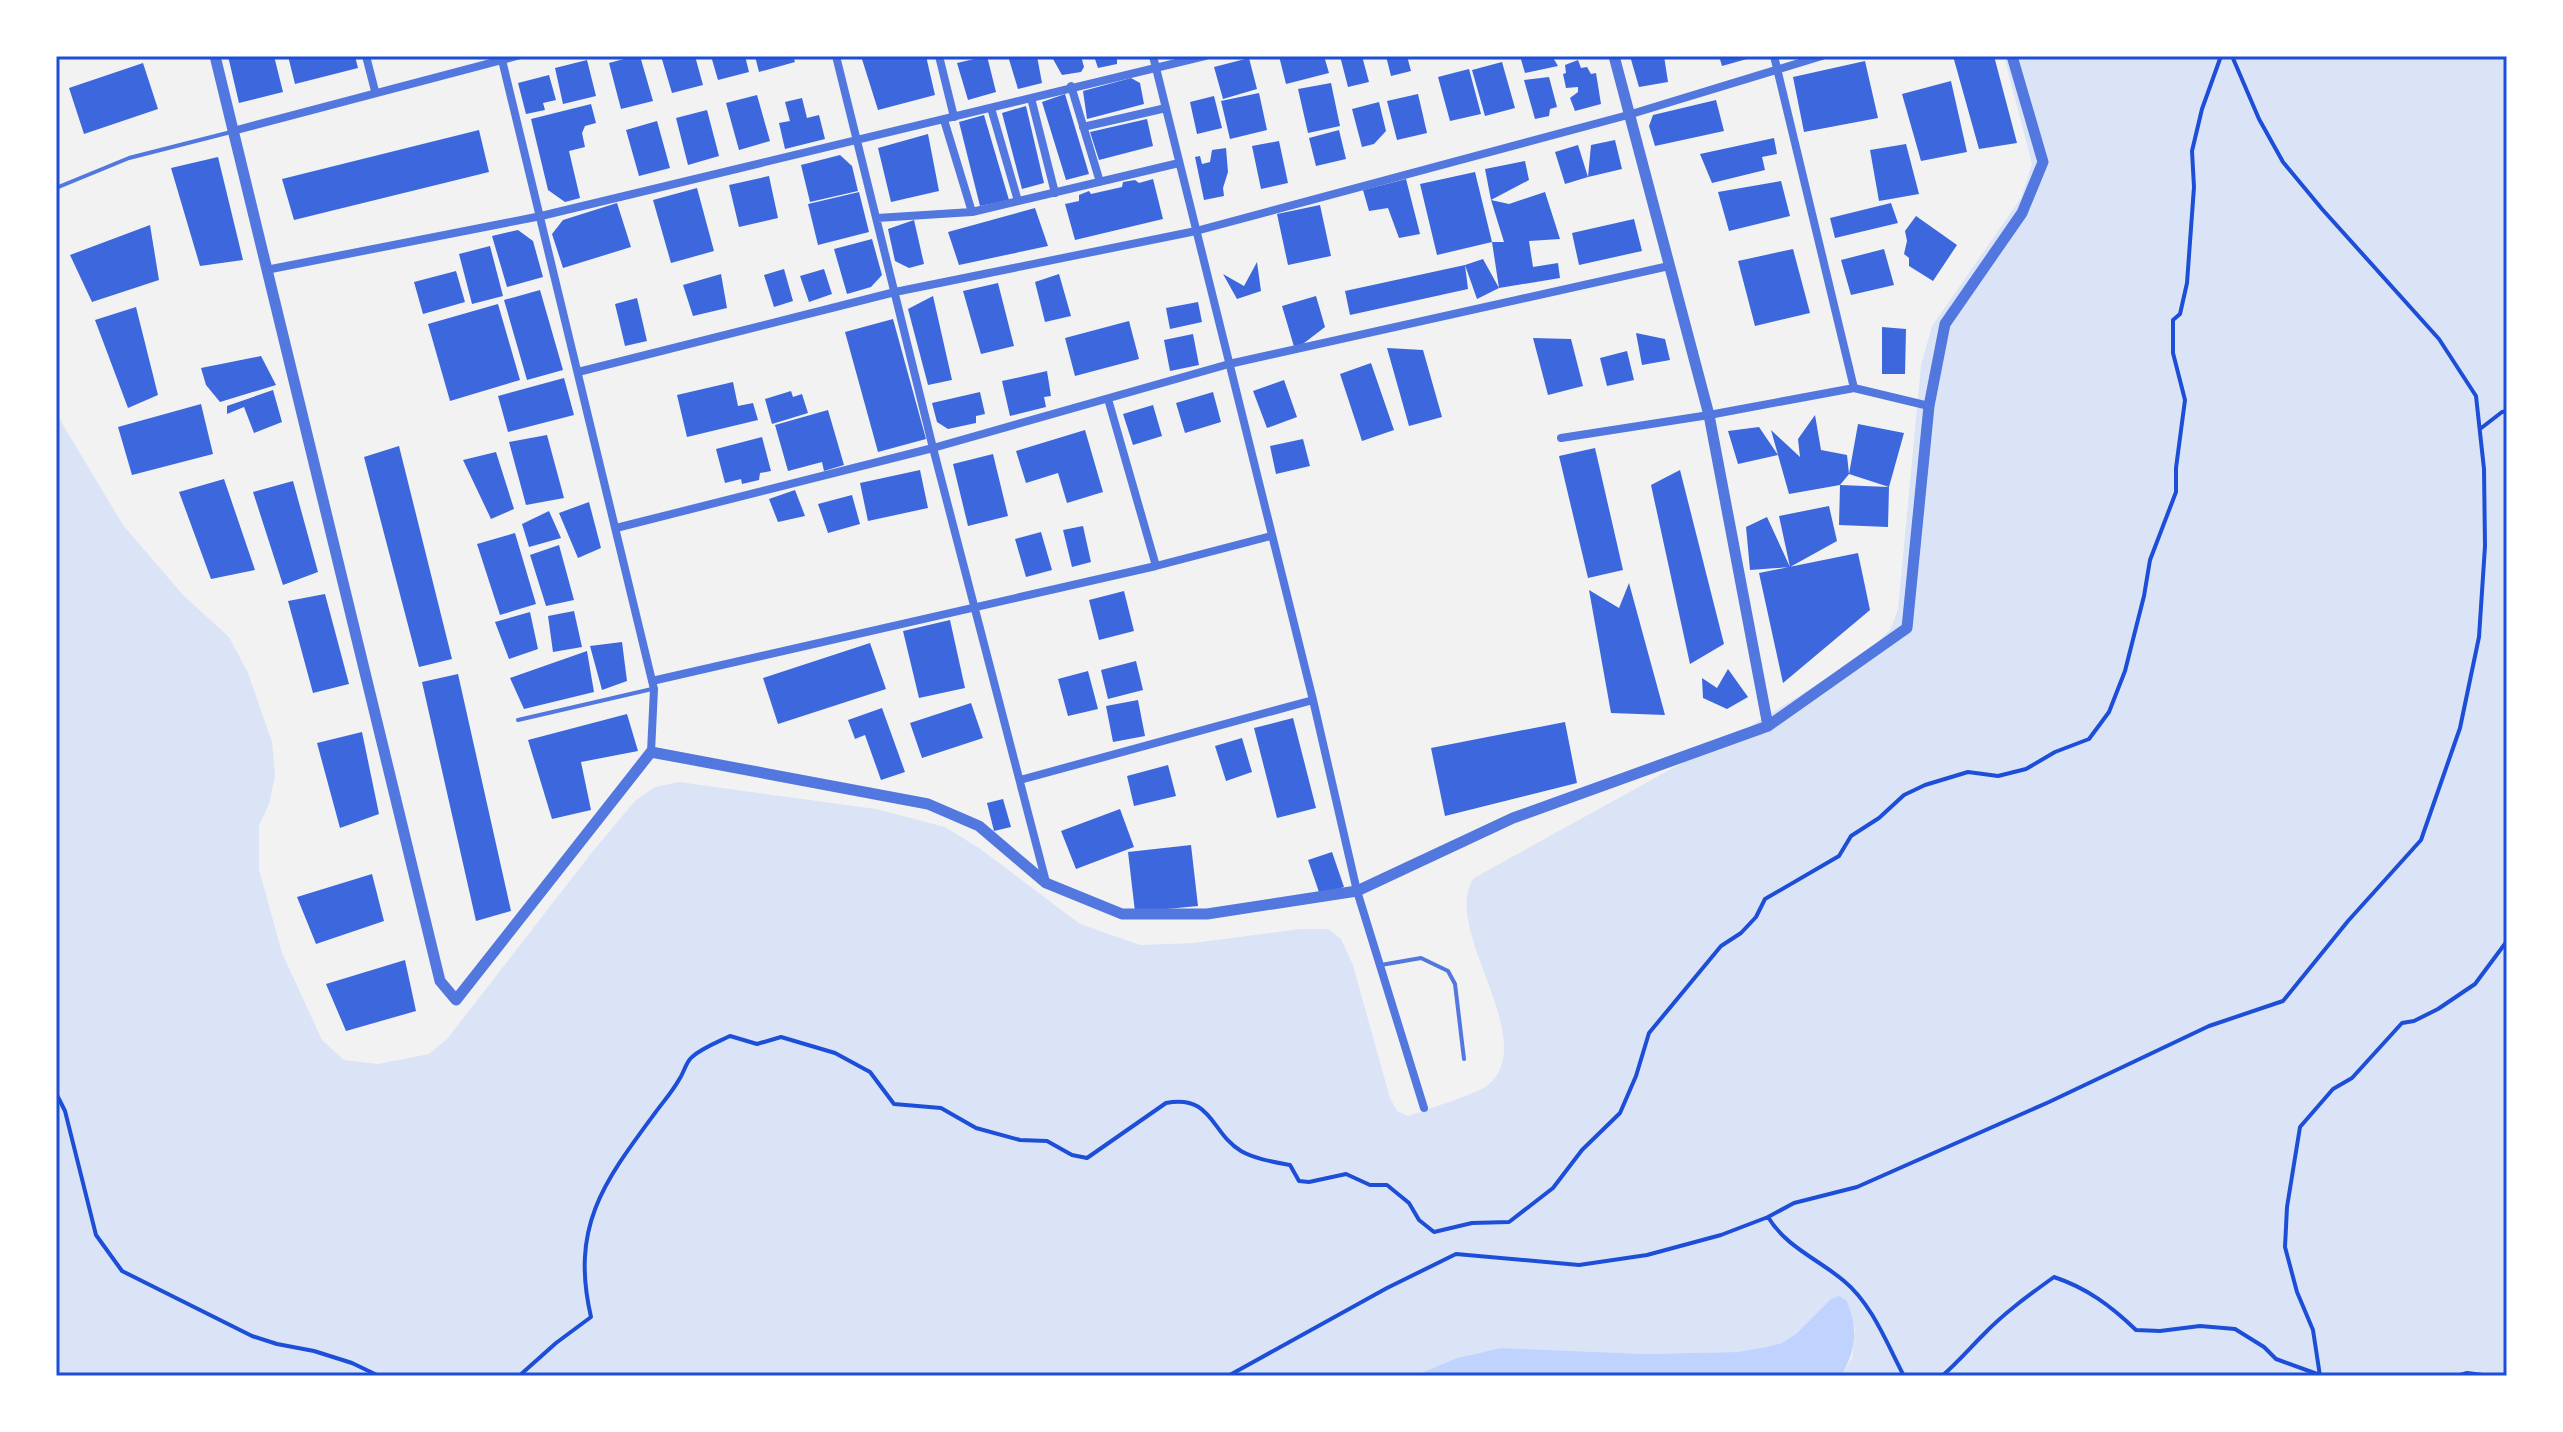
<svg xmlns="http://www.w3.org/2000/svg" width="2563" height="1432" font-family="'Source Sans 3',sans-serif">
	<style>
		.green { fill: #dbe4f7 }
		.water { fill: #bfd3fe }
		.building { fill: #3d67dc }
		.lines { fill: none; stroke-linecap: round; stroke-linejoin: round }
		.path { stroke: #1d4ed8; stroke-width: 4 }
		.service { stroke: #5277de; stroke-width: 4 }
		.minor { stroke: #5277de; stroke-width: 8 }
		.tertiary { stroke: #5277de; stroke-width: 11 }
		.neatline { fill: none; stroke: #1d4ed8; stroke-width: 3 }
	</style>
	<rect width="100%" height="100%" fill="#f2f2f2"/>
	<path class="green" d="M2004,56H2507V1376H1841L1852,1358L1855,1328L1831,1299L1796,1334L1782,1343L1766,1347L1737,1352L1646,1354L1501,1348L1457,1358L1414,1376H56V413L123,525L183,595L229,637L248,673L272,742L275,776L269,804L259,826V869L282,953L322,1040L344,1060L378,1064L429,1054L447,1039L593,851L635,801L655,787L679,782L876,809L945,827L979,848L1080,924L1140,945L1193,943L1300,929H1328L1341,939L1353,965L1390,1098L1397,1111L1408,1116C1424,1110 1477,1094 1488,1085C1542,1039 1439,928 1474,878L1691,758L1734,737L1865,654L1890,630L1898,609L1921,365L1932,326L2021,198L2032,164Z"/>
	<path class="water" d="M1839,1296L1846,1300C1859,1327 1856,1351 1841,1376H1414L1457,1358L1501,1348L1646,1354L1737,1352L1766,1347L1782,1343L1796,1334L1831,1299Z"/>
	<path class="building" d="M228,56H274L283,92L239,103Z
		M288,56H355L358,68L295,84Z
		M635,56H640L653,101L621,109L609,63Z
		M661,56H695L703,85L672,93Z
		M711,56H745L749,72L718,80Z
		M755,56H793L795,62L759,72Z
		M861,56H926L935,95L878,110Z
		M987,56L996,92L968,100L957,63Z
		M1008,56H1037L1042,83L1018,89Z
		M1059,56H1081L1084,67L1081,72L1062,75L1053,59Z
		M1094,56H1117V64L1098,68Z
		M1279,56H1324L1329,73L1286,84Z
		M1340,56H1362L1369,82L1348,87Z
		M1386,56H1407L1411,71L1391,76Z
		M1520,56H1552L1558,66L1525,73Z
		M1630,56H1664L1668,82L1639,87Z
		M1719,56H1754V57L1722,66Z
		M1953,56H1994L2017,143L1979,149Z
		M1249,58L1257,89L1223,99L1214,67Z
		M587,60L596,96L563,104L555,68Z
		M1578,60L1581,68L1587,67L1591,74L1596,73L1601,104L1575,111L1570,98L1578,92V87L1566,88L1563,74L1566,73L1565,65Z
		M1865,61L1878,118L1804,132L1793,77Z
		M1502,62L1515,108L1485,116L1472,70Z
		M143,63L158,109L84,134L69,88Z
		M1469,69L1481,114L1450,121L1438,77Z
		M549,75L556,100L543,103L545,110L526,114L518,83Z
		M1549,77L1557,107L1550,109L1549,116L1535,119L1524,80Z
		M1131,78L1140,83L1144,104L1087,119L1083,91Z
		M1951,81L1967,152L1921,161L1902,94Z
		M1331,83L1340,126L1308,133L1298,89Z
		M1259,93L1267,130L1230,139L1221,101Z
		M1065,94L1089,174L1066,180L1042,102Z
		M1418,94L1427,133L1397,140L1387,101Z
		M757,95L770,141L739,150L726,103Z
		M1214,96L1222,128L1197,134L1190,102Z
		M802,98L807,118L819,115L825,139L785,149L779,123L790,121L785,102Z
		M1716,100L1724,131L1655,146L1649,126L1653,115Z
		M1379,102L1386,131L1374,144L1362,147L1352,109Z
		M591,104L596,123L585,126L582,133L585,147L569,151L580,198L565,202L548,190L531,119Z
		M1026,106L1044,183L1022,189L1002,113Z
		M707,110L719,156L688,165L676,118Z
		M984,115L1009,200L980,206L959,122Z
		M1147,119L1153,146L1099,160L1090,132Z
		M657,121L670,168L639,176L626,130Z
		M479,130L489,172L294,220L282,179Z
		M1339,130L1346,159L1316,166L1309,138Z
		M928,134L939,191L891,202L878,148Z
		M1774,138L1777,154L1762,157L1765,170L1712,183L1700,154Z
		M1615,140L1622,169L1588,177L1591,145Z
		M1279,141L1288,183L1261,189L1252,146Z
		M1906,144L1919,194L1879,201L1870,150Z
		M1578,145L1588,177L1565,184L1555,152Z
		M1226,148L1228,172L1223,188L1224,196L1204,200L1195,157L1200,156L1202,164L1210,162L1212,150Z
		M840,155L852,166L858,191L810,202L801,165Z
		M218,157L243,260L200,266L171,168Z
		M1525,161L1529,180L1491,200L1485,169Z
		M1475,172L1492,242L1437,255L1420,184Z
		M769,176L778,218L739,227L729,185Z
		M1153,179L1163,219L1075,240L1065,204L1079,201V195L1089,191L1091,194L1122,187L1123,182L1135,180L1139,183Z
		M1406,179L1420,234L1399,238L1388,208L1369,211L1363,190Z
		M1781,181L1790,216L1729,231L1718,192Z
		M697,188L714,251L671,263L653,200Z
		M859,192L869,232L818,245L808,204Z
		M1545,192L1560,239L1529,241L1533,267L1558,263L1560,278L1499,288L1492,242H1504L1491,200L1509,204Z
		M617,203L631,247L563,268L552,234L563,220Z
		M1891,203L1898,223L1835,238L1830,218Z
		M1320,205L1331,256L1288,265L1277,214Z
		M1035,208L1048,246L959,265L948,232Z
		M1916,216L1957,245L1933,281L1909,266V258L1904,254L1907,241L1905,231Z
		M1634,219L1642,251L1579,265L1572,233Z
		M914,220L924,264L909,268L895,261L888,229Z
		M150,225L159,280L92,302L70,255Z
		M518,230L533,241L543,277L507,287L492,236Z
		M872,239L882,275L871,287L847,294L834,249Z
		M490,246L503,296L472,304L459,254Z
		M1793,249L1810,313L1755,326L1738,261Z
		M1884,249L1894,285L1851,295L1841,260Z
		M1483,259L1499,288L1477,299L1465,265Z
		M1257,262L1261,291L1237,299L1223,274L1244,286Z
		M1465,265L1468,289L1350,315L1345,291Z
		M784,269L793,301L774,307L764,275Z
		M824,269L832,294L809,302L800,276Z
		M456,271L465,302L423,314L414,282Z
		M721,274L727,308L693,316L683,285Z
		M1059,274L1071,316L1045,322L1035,282Z
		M998,283L1014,346L981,354L963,291Z
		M540,290L563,370L527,380L504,300Z
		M933,296L952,380L928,385L908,309Z
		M1316,296L1325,327L1295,350L1282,306Z
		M637,298L647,341L625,346L615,304Z
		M1198,302L1202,322L1170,329L1166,308Z
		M498,304L520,380L450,401L428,324Z
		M136,307L158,395L128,408L95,320Z
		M893,319L926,439L878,452L845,332Z
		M1129,321L1139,359L1075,376L1065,338Z
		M1882,327L1906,329L1905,374H1882Z
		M1636,333L1665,339L1670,360L1642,365Z
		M1193,334L1199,365L1170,371L1164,340Z
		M1533,338L1571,339L1583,386L1548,395Z
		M1387,348L1423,350L1442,417L1409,426Z
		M1627,351L1634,380L1607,386L1600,358Z
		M261,356L276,385L220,402L206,385L201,368Z
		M1371,363L1394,430L1362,441L1340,374Z
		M1047,371L1051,396L1044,397L1046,407L1010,416L1002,381Z
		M564,378L574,415L508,432L498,396Z
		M1284,380L1297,417L1267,428L1253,391Z
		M733,382L738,406L753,403L758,420L687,437L677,395Z
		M273,390L282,422L254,433L244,407L227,414V406Z
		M791,391L793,397L802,394L808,413L772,424L765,399Z
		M980,392L985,414L976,416V423L948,429L937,422L932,403Z
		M1213,392L1221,422L1185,433L1176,403Z
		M201,404L213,454L132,475L118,427Z
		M1153,405L1162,436L1133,445L1123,414Z
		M828,410L844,465L824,471L822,462L788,471L775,425Z
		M1815,415L1821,450L1847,455L1849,474L1840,485L1789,494L1771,430L1800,457L1798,439Z
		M1858,424L1904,433L1889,487L1849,474Z
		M1759,427L1778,455L1738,464L1728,431Z
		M1085,430L1103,492L1067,503L1058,473L1026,483L1016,451Z
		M547,435L564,498L526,505L509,442Z
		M762,437L771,471L760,473L759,480L742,484L741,479L725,483L716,449Z
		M1303,439L1310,466L1276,474L1270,446Z
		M399,446L452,659L419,667L364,457Z
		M1595,448L1623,570L1588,578L1559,456Z
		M496,452L514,509L491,519L463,460Z
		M993,454L1008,516L968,526L953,464Z
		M920,470L928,508L868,521L860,483Z
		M1680,470L1724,644L1690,664L1651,485Z
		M224,479L255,570L211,579L179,492Z
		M293,481L318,572L283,585L253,492Z
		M1840,485L1889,487L1888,527L1839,525Z
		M795,490L805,516L778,522L769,499Z
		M852,495L860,524L828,533L818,504Z
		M589,502L601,548L578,558L559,513Z
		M1829,506L1837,541L1790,567L1779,516Z
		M549,511L561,538L529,547L522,524Z
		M1767,517L1790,567L1750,570L1746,527Z
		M1083,526L1091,562L1072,567L1063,530Z
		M1041,532L1052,570L1026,577L1015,539Z
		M515,533L536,604L500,615L477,544Z
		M559,545L574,600L546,606L530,555Z
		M1858,553L1870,610L1783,683L1759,573Z
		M1629,583L1665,715L1611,713L1589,590L1619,608Z
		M1124,591L1134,631L1099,640L1089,600Z
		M325,594L349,684L313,693L288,601Z
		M574,611L582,647L553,652L548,616Z
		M530,612L538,649L509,659L495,622Z
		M950,620L965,688L919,698L903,631Z
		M622,642L627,681L602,690L590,646Z
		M870,643L886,689L778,724L763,678Z
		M587,651L594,692L524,709L510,678Z
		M1136,661L1143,690L1108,699L1101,670Z
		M1728,669L1748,697L1727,709L1703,698L1702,678L1717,688Z
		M1088,671L1098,709L1068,716L1058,679Z
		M458,674L511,911L476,921L422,682Z
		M1138,700L1145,736L1113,742L1106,706Z
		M971,703L983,738L922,758L910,723Z
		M882,708L905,772L881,780L865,735L855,739L848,720Z
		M627,714L638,751L581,762L591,810L552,819L528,740Z
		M1293,718L1316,808L1277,818L1254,728Z
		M1565,722L1577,783L1445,816L1431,748Z
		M362,732L379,814L340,828L317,743Z
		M1242,738L1252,772L1226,781L1215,746Z
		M1168,765L1176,796L1134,806L1127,776Z
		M1003,799L1011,827L994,831L987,803Z
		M1120,809L1134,847L1076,869L1061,831Z
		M1191,845L1198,906L1135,912L1128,852Z
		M1332,852L1344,887L1320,895L1308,860Z
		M372,874L384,921L316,944L297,897Z
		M405,960L416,1011L346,1031L326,984Z"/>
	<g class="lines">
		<path class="path" d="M2480,429L2502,412L2507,411
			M56,1093L65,1111L96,1235L122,1271L252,1336L277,1344L314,1351L352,1363L379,1376
			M1768,1217C1786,1247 1818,1259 1844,1281C1872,1304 1887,1344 1904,1376
			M519,1376L556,1343L591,1317C570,1226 604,1182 655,1113C663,1102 673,1091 680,1078C684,1072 686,1062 692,1057C702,1048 718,1042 730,1036L757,1044L781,1037L835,1053L870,1072L894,1104L941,1108L976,1128L1020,1140L1047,1141L1072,1155L1087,1158L1166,1103C1212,1094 1211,1133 1241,1151C1255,1159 1274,1162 1290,1165L1299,1181L1309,1182L1346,1174L1370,1185H1387L1409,1203L1419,1220L1434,1232L1472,1223L1509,1222L1553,1188L1582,1150L1620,1113L1636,1076L1649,1033L1721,946L1741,933L1756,917L1765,899L1839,856L1851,836L1879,818L1904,795L1925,785L1968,772L1998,776L2026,769L2055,752L2089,739L2109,712L2125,671L2144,596L2150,560L2176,492V468L2185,400L2173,353V320L2180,314L2187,283L2194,187L2192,151L2202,109L2221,56
			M1228,1376L1387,1288L1456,1254L1579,1265L1647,1255L1721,1235L1768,1217L1794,1203L1857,1187L2049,1102L2209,1026L2283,1001L2348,921L2421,840L2460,728L2479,637L2485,546L2484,469L2476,396L2439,339L2322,209L2283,162L2259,119L2232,56
			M1942,1376C1957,1363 1969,1349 1983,1335C2004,1313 2029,1295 2054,1277C2087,1288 2111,1306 2136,1330L2160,1331L2200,1326L2235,1329L2264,1347L2276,1359L2320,1375
			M2320,1376L2313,1330L2297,1292L2285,1247L2287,1207L2300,1127L2333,1089L2352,1078L2402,1023L2414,1021L2438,1009L2475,984L2507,941
			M2457,1376L2467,1373L2491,1376"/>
		<path class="service" d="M56,188L129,158L231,132
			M518,720L652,689
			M1381,965L1421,958L1448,971L1455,984L1464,1059"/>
		<path class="minor" d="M366,56L375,91
			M836,56L933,448L1046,882
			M939,56L954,117
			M1153,56L1313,700L1357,891L1424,1108
			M1774,56L1854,388
			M502,60L654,689L651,752
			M1071,86L1100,182
			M1031,98L1055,193
			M991,108L1018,201
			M944,120L972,212L1179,163
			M1083,127L1166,108
			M233,131L517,56
			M877,218L972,212
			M266,270L541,216L1205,56
			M578,372L895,292L1196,231L1628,115L1822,56
			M1108,399L1156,566
			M1561,438L1709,415L1854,388L1929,406
			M616,528L933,448L1229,364L1669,266
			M652,681L1156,566L1271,536
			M1020,780L1313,700"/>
		<path class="tertiary" d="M215,56L440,981L456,1000L651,752L928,804L979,826L1046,883L1122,914H1207L1357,891L1513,818L1768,726L1907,628L1929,406L1945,324L2022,213L2043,162L2012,56
			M1614,56L1709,415L1768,726"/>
	</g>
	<rect width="2563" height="1432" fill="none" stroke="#ffffff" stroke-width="116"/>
	<rect x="58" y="58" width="2447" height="1316" class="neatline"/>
</svg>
